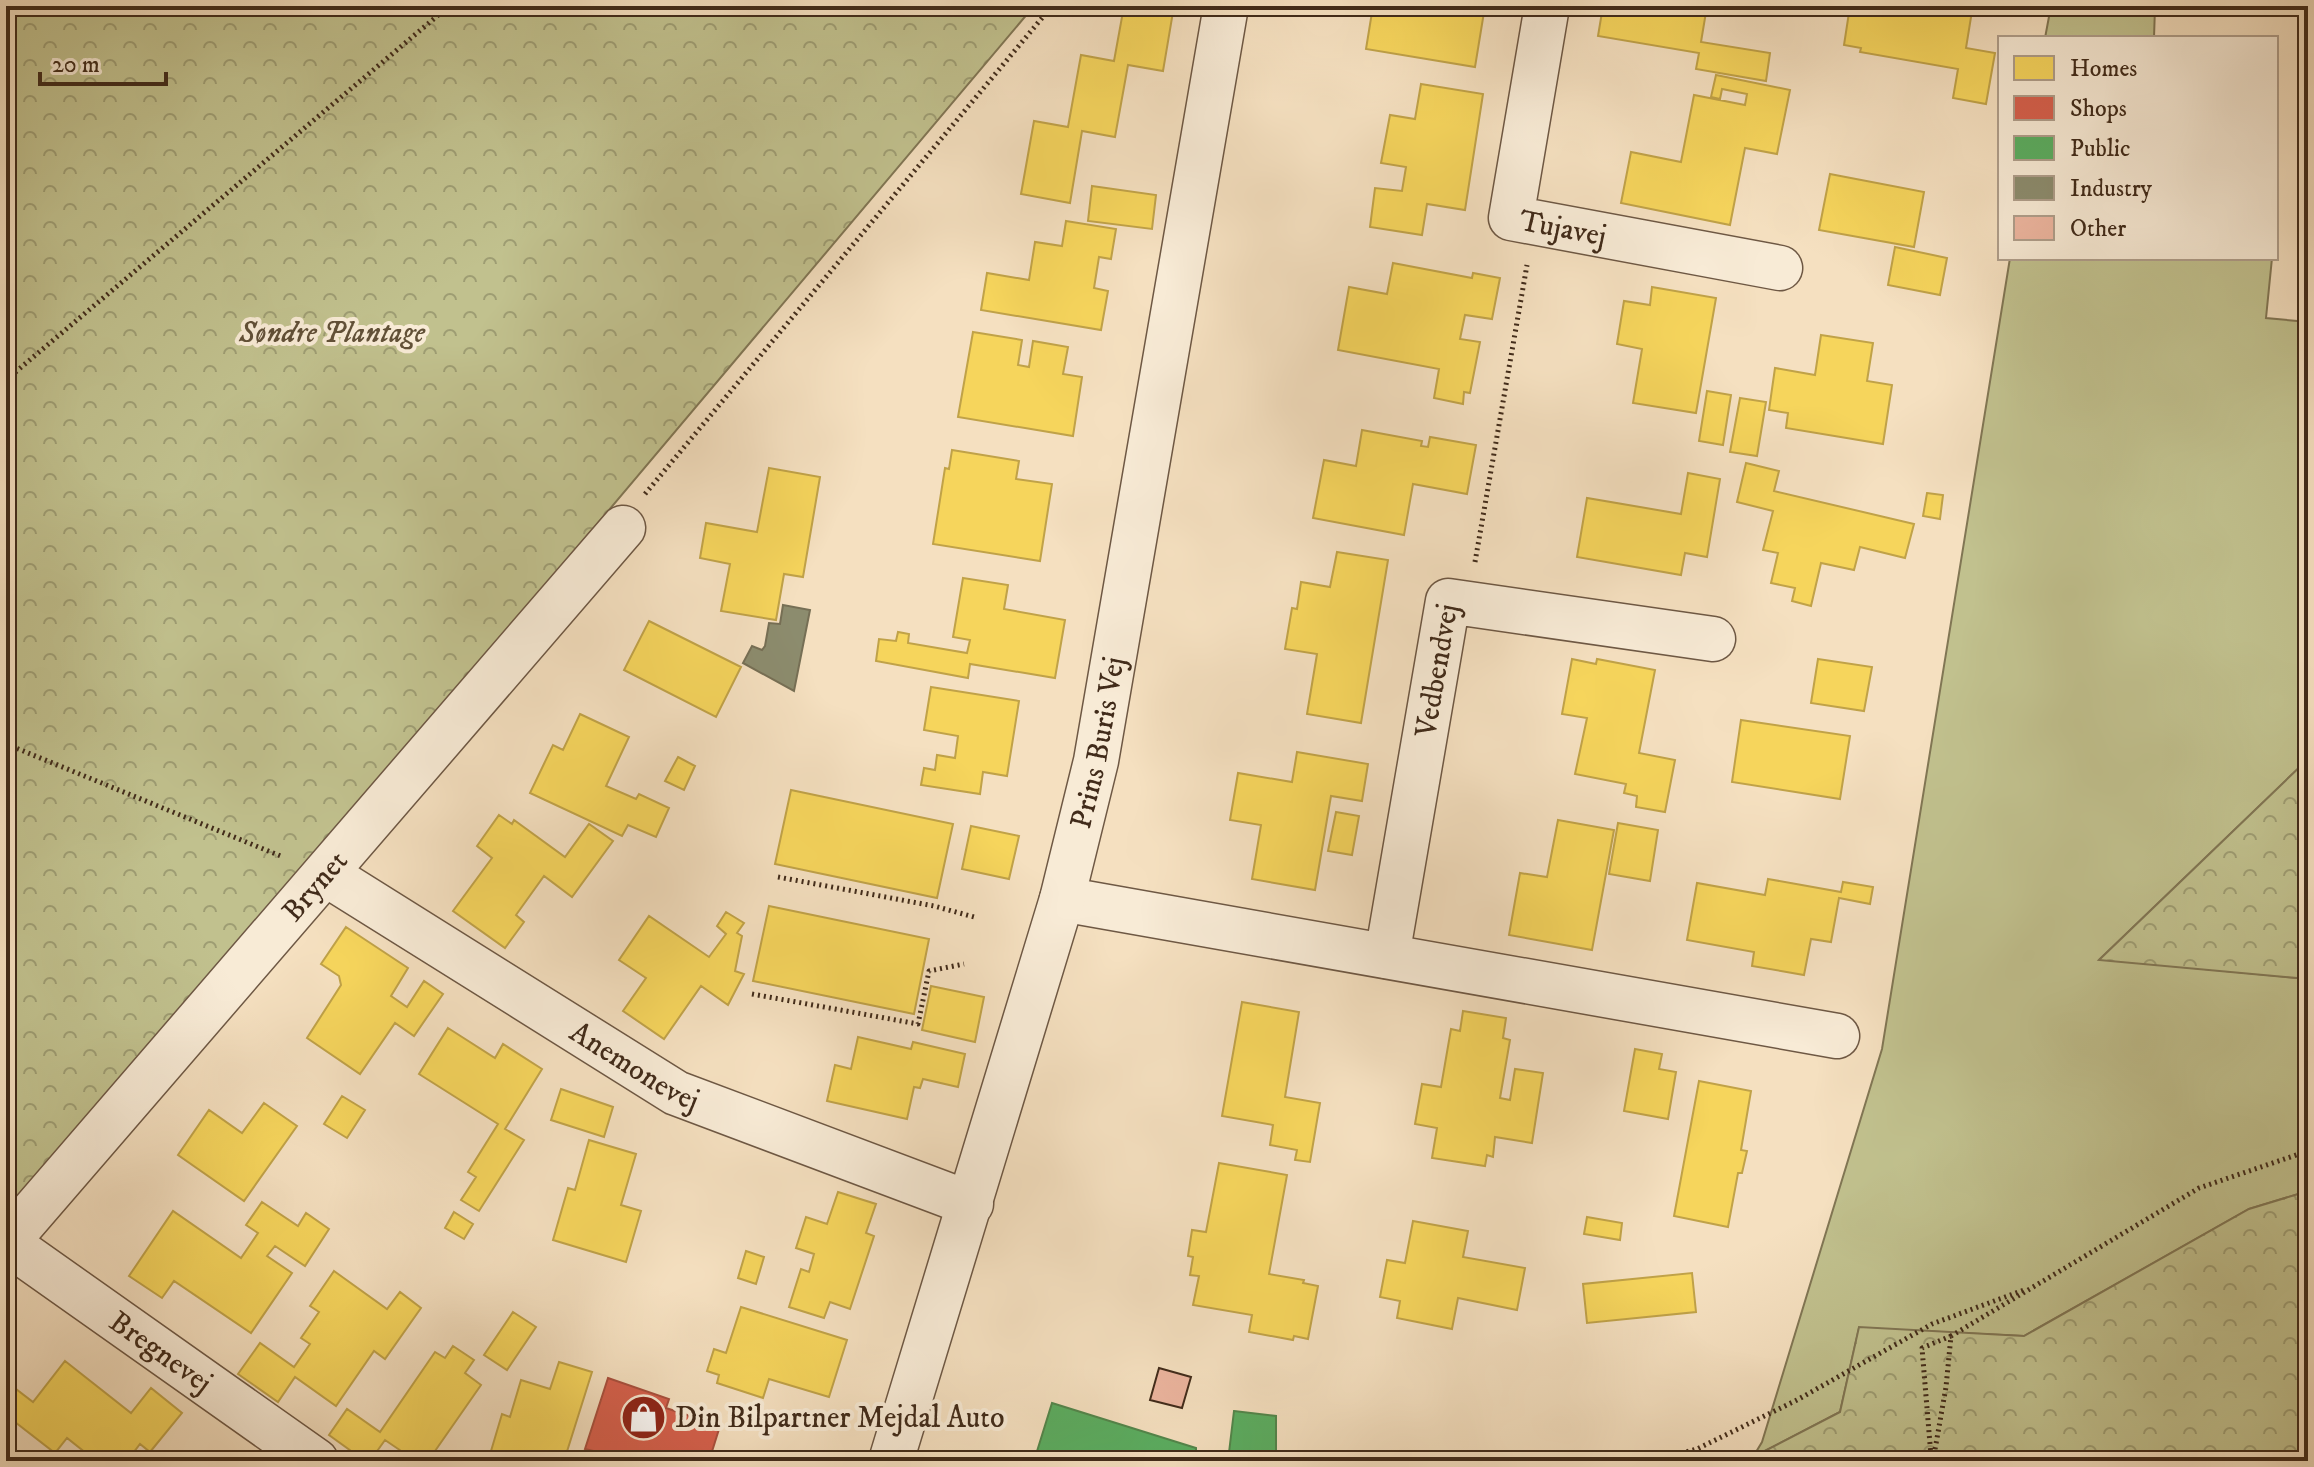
<svg xmlns="http://www.w3.org/2000/svg" width="2314" height="1467" font-family="'IM FELL DW Pica',serif">
	<style>
		.green { fill: #c1c18e; stroke: #817654; stroke-width: 2 }
		.forest { fill: url(#forest-crowns); stroke: #817654; stroke-width: 2 }
		.homes { fill: #f6d55c; stroke: #c0a248; stroke-width: 2 }
		.shops { fill: #d6604d; stroke: #a9503e; stroke-width: 2 }
		.public { fill: #5aae61; stroke: #52874c; stroke-width: 2 }
		.industry { fill: #8c8c6e; stroke: #766f55; stroke-width: 2 }
		.building { fill: #ecb59f; stroke: #412b1a; stroke-width: 2 }
		.lines { fill: none; stroke-linecap: round; stroke-linejoin: round }
		.minor-casing { stroke: #6e5844; stroke-width: 47 }
		.tertiary-casing { stroke: #6e5844; stroke-width: 47 }
		.path { stroke: #412b1a; stroke-width: 5; stroke-dasharray: 2 4; stroke-linecap: butt }
		.minor { stroke: #f8ebd6; stroke-width: 44 }
		.tertiary { stroke: #f8ebd6; stroke-width: 44 }
		.labels { text-anchor: middle; stroke-width: 8; stroke-linejoin: round; paint-order: stroke }
		.street-label { font-size: 30px; fill: #412b1a; stroke: #f8ebd6 }
		.park-label { font-size: 30px; font-style: italic; fill: #615037; stroke: #f8ebd6 }
		.poi-label { font-size: 30px; fill: #412b1a; stroke: #f8ebd6; text-anchor: start }
	</style>
	<defs>
		<pattern id="forest-crowns" width="20" height="18" patternUnits="userSpaceOnUse" patternTransform="scale(2)"><rect width="20" height="18" fill="#c1c18e"/><path d="M2 6a3 3 0 1 1 6 0M12 15a3 3 0 1 1 6 0" fill="none" stroke="#9e9d73"/></pattern>
	</defs>
	<rect width="100%" height="100%" fill="#f5e0c0"/>
	<filter id="stains"><feTurbulence type="fractalNoise" baseFrequency=".0025" numOctaves="4"/><feColorMatrix values="0 0 0 0 .2 0 0 0 0 .09 0 0 0 0 .02 0 0 0 .5 -.17"/></filter>
	<radialGradient id="worn" r=".72"><stop offset=".6" stop-color="#630" stop-opacity="0"/><stop offset="1" stop-color="#630" stop-opacity=".3"/></radialGradient>
	<path class="green" d="M2051,6L2155,7L2154,38H2045Z
		M2010,258H2272L2266,318L2308,322L2306,761L2100,959L2308,979V1191L2249,1209L2024,1336L1859,1328L1840,1412L1753,1457L1762,1442L1882,1049Z"/>
	<path class="forest" d="M6,6H1034L6,1225Z
		M2308,752V979L2099,960L2306,761Z
		M2308,1191V1461H1754L1753,1457L1840,1412L1859,1327L2024,1336L2249,1209Z"/>
	<path class="homes" d="M1124,6H1174L1163,71L1128,65L1115,137L1082,131L1070,203L1021,194L1034,121L1068,127L1081,55L1114,61Z
		M1373,6H1408L1434,10V6H1485L1475,67L1366,49Z
		M1603,6H1707L1701,42L1770,53L1766,81L1696,69L1699,53L1598,36Z
		M1850,6H1940L1972,11L1966,48L1995,53L1986,104L1953,98L1958,69L1860,52L1861,48L1844,45Z
		M1716,75L1790,90L1777,154L1745,148L1730,225L1621,203L1631,152L1681,162L1694,95L1745,105L1747,94L1722,89L1720,99L1711,97Z
		M1421,84L1483,94L1465,210L1427,204L1422,235L1370,227L1375,188L1402,191L1406,167L1381,163L1390,115L1415,119Z
		M1830,174L1924,192L1914,247L1819,230Z
		M1092,186L1156,195L1152,229L1088,221Z
		M1066,221L1116,229L1111,259L1099,257L1094,288L1108,291L1101,330L981,310L987,273L1029,280L1035,242L1062,246Z
		M1895,247L1947,258L1940,295L1888,285Z
		M1393,263L1472,278L1473,273L1500,278L1492,319L1465,315L1460,339L1480,342L1470,393L1464,392L1463,404L1434,398L1439,369L1338,350L1349,287L1387,294Z
		M1652,287L1716,298L1696,413L1633,403L1642,349L1617,344L1624,301L1650,305Z
		M973,332L1022,340L1018,365L1029,367L1033,341L1068,347L1063,374L1082,377L1073,436L958,417Z
		M1821,335L1873,343L1867,381L1892,385L1883,444L1786,428L1788,413L1769,410L1775,368L1815,375Z
		M1707,391L1731,395L1723,445L1699,441Z
		M1740,398L1766,402L1757,456L1730,452Z
		M1362,430L1422,441L1421,446L1428,447L1430,437L1476,445L1467,494L1413,484L1404,535L1313,518L1324,460L1356,466Z
		M952,450L1019,461L1016,479L1052,484L1040,561L933,544L945,468L949,469Z
		M1746,463L1779,471L1774,491L1914,524L1905,558L1860,547L1854,570L1821,563L1811,606L1792,601L1795,588L1771,583L1778,553L1763,550L1773,511L1737,502Z
		M769,468L820,477L803,577L784,574L776,620L721,611L730,564L700,558L706,523L757,532Z
		M1688,473L1720,479L1707,557L1685,553L1681,575L1577,557L1587,498L1681,514Z
		M1927,493L1943,495L1940,519L1923,516Z
		M1337,552L1388,560L1361,723L1307,714L1317,654L1285,649L1292,608L1297,609L1301,582L1330,587Z
		M963,578L1008,585L1004,609L1065,620L1055,678L970,664L968,678L876,661L879,639L896,641L898,632L909,634L908,643L967,653L970,640L953,637Z
		M649,621L741,667L716,717L624,670Z
		M1572,659L1596,664L1597,659L1655,670L1639,753L1675,760L1665,812L1636,807L1637,796L1624,793L1626,784L1575,774L1587,718L1562,714Z
		M1818,659L1872,667L1864,711L1811,703Z
		M931,687L1019,701L1007,776L983,772L980,794L921,785L924,768L935,770L937,755L955,758L958,736L924,730Z
		M580,714L629,737L606,786L636,799L639,794L669,808L656,837L628,825L622,836L530,793L553,745L563,750Z
		M1741,720L1850,736L1840,799L1732,782Z
		M1297,752L1368,764L1362,801L1331,796L1315,890L1252,879L1261,825L1230,820L1238,773L1292,782Z
		M678,757L695,766L684,790L665,781Z
		M791,790L953,824L937,898L775,864Z
		M1336,812L1359,816L1352,855L1328,851Z
		M499,815L512,824L514,820L565,857L589,824L613,841L572,897L544,876L516,915L524,922L505,948L453,911L492,858L477,846Z
		M1558,820L1614,830L1592,950L1509,935L1520,873L1547,877Z
		M1618,823L1658,830L1650,881L1609,874Z
		M971,826L1019,836L1009,879L962,869Z
		M1768,879L1841,892L1843,882L1873,887L1870,904L1839,898L1831,942L1811,939L1804,975L1752,966L1754,952L1687,940L1697,883L1765,895Z
		M769,906L929,939L914,1014L753,981Z
		M726,912L744,923L737,933L742,936L735,971L744,974L728,1005L701,986L664,1039L623,1011L646,978L619,960L649,916L709,957L726,934L717,926Z
		M346,927L408,968L391,996L407,1007L424,981L443,994L414,1036L395,1023L360,1074L307,1038L341,985L339,976L321,964Z
		M931,986L984,997L975,1042L922,1030Z
		M1242,1002L1299,1012L1285,1097L1320,1103L1310,1162L1295,1160L1297,1150L1270,1145L1273,1125L1222,1116Z
		M1463,1011L1506,1018L1503,1038L1510,1040L1500,1098L1510,1100L1515,1069L1543,1073L1532,1143L1495,1137L1493,1157L1487,1155L1485,1166L1432,1158L1437,1128L1415,1124L1422,1084L1441,1087L1451,1029L1460,1031Z
		M448,1028L495,1058L503,1044L542,1069L505,1129L524,1140L479,1211L461,1200L476,1177L468,1172L498,1124L419,1074Z
		M858,1037L911,1049L913,1042L965,1054L958,1087L923,1079L920,1088L914,1087L907,1119L827,1101L835,1065L851,1069Z
		M1635,1049L1662,1054L1659,1069L1676,1072L1668,1119L1624,1111Z
		M1699,1081L1751,1091L1741,1150L1747,1151L1742,1173H1738L1728,1227L1674,1216Z
		M561,1089L613,1107L604,1137L551,1120Z
		M342,1096L365,1110L347,1138L324,1124Z
		M264,1103L297,1126L244,1201L178,1155L209,1110L242,1133Z
		M589,1140L636,1154L621,1205L641,1211L626,1262L553,1240L568,1188L575,1190Z
		M1219,1163L1287,1175L1269,1274L1304,1280L1303,1283L1318,1286L1308,1339L1294,1336L1293,1340L1249,1332L1252,1315L1193,1305L1199,1276L1190,1275L1193,1257L1188,1256L1192,1230L1206,1232Z
		M838,1192L876,1204L866,1233L874,1236L850,1309L830,1302L824,1318L789,1307L801,1269L809,1272L814,1254L796,1248L806,1217L827,1224Z
		M262,1202L298,1226L306,1213L329,1229L305,1266L275,1246L267,1256L292,1273L251,1333L174,1281L162,1298L129,1276L173,1211L241,1258L258,1233L246,1225Z
		M454,1212L473,1224L464,1239L445,1228Z
		M1587,1217L1622,1223L1620,1240L1584,1234Z
		M1413,1221L1468,1231L1463,1257L1525,1268L1517,1310L1458,1298L1452,1329L1397,1318L1400,1301L1380,1297L1387,1260L1405,1263Z
		M746,1251L764,1257L756,1284L738,1278Z
		M334,1271L387,1309L400,1292L421,1308L385,1359L374,1351L336,1406L295,1377L278,1402L238,1374L260,1343L294,1367L310,1344L301,1338L319,1312L310,1306Z
		M1692,1273L1696,1312L1587,1323L1583,1284Z
		M741,1307L847,1340L829,1397L769,1379L763,1398L717,1383L719,1375L707,1371L714,1349L726,1353Z
		M513,1312L536,1327L507,1370L484,1355Z
		M453,1346L474,1360L465,1373L481,1385L428,1461H416L385,1440L370,1461H365L329,1435L347,1409L380,1432L435,1352L445,1358Z
		M65,1361L131,1413L151,1388L182,1413L150,1452L140,1444L127,1461H96L67,1438L55,1453L6,1415V1394L12,1386L33,1402Z
		M559,1362L592,1372L564,1461H495L497,1453L491,1451L502,1414L510,1417L521,1380L550,1389Z"/>
	<path class="shops" d="M608,1378L669,1399L666,1408L720,1426L709,1461H596L598,1452L585,1449Z"/>
	<path class="public" d="M1052,1403L1196,1448V1452L1223,1461H1034Z
		M1234,1411L1276,1416V1461H1228Z"/>
	<path class="industry" d="M783,605L810,610L794,691L743,663L752,646L762,650L765,646L769,623L780,624Z"/>
	<path class="building" d="M1159,1368L1191,1377L1182,1408L1150,1400Z"/>
	<g class="lines">
		<defs>
			<g id="minor">
				<path id="s1" d="M1547,6L1511,218L1780,268"/>
				<path id="s2" d="M326,874L676,1093L971,1204"/>
				<path d="M1062,899L1837,1036"/>
				<path id="s3" d="M1387,956L1448,601L1713,639"/>
				<path id="s4" d="M6,1242L316,1461"/>
				<path id="s5" d="M6,1243L623,528"/>
			</g>
			<g id="tertiary">
				<path id="s6" d="M891,1461L1062,899L1096,761L1226,6"/>
			</g>
		</defs>
		<use href="#minor" class="minor-casing"/>
		<use href="#tertiary" class="tertiary-casing"/>
		<path class="path" d="M6,380L449,6
			M645,494L1052,6
			M1475,562L1527,265
			M6,744L283,857
			M778,877L934,906L974,917
			M752,994L918,1024L929,971L964,964
			M1931,1456L1922,1348L1951,1336
			M1652,1461L1697,1449L1797,1400L1932,1324L2024,1290
			M1933,1461L1946,1387L1951,1336L2199,1188L2308,1151"/>
		<use href="#minor" class="minor"/>
		<use href="#tertiary" class="tertiary"/>
	</g>
	<defs>
		<symbol id="shop-disc" viewBox="-11 -11 22 22"><circle r="9.5" fill="#8f2418" stroke="#f8ebd6"/><path d="M-5-2.5h2.3a2.7 3.5 0 0 1 5.4 0H5L5.5 6h-11ZM-1.5-2.5h3a1.5 2.3 0 0 0-3 0Z" fill="#fff"/></symbol>
	</defs>
	<g fill-rule="evenodd">
		<use href="#shop-disc" x="618" y="1392" width="51" height="51"/>
	</g>
	<g class="labels">
		<g class="street-label">
			<text dy="10" stroke="none"><textPath href="#s1" startOffset="268">Tujavej</textPath></text>
			<text dy="10" stroke="none"><textPath href="#s3" startOffset="290">Vedbendvej</textPath></text>
			<text dy="10" stroke="none"><textPath href="#s6" startOffset="748">Prins Buris Vej</textPath></text>
			<text dy="10" stroke="none"><textPath href="#s5" startOffset="472">Brynet</textPath></text>
			<text dy="10" stroke="none"><textPath href="#s2" startOffset="364">Anemonevej</textPath></text>
			<text dy="10" stroke="none"><textPath href="#s4" startOffset="190">Bregnevej</textPath></text>
		</g>
		<g class="park-label">
			<text x="332" y="342">Søndre Plantage</text>
		</g>
		<g class="poi-label">
			<text x="675" y="1427">Din Bilpartner Mejdal Auto</text>
		</g>
	</g>
	<rect width="2314" height="1467" fill="none" stroke="#f5e0c0" stroke-width="32"/>
	<rect x="8" y="8" width="2298" height="1451" fill="none" stroke="#412b1a" stroke-width="4"/>
	<rect x="16" y="16" width="2282" height="1435" fill="none" stroke="#412b1a" stroke-width="2"/>
	<rect x="1998" y="36" width="280" height="224" fill="#f8ebd6" stroke="#af9e8b" stroke-width="2"/>
	<rect x="2014" y="56" width="40" height="24" fill="#f6d55c" stroke="#af9e8b" stroke-width="2"/>
	<text x="2070" y="76" font-size="24" fill="#412b1a">Homes</text>
	<rect x="2014" y="96" width="40" height="24" fill="#d6604d" stroke="#af9e8b" stroke-width="2"/>
	<text x="2070" y="116" font-size="24" fill="#412b1a">Shops</text>
	<rect x="2014" y="136" width="40" height="24" fill="#5aae61" stroke="#af9e8b" stroke-width="2"/>
	<text x="2070" y="156" font-size="24" fill="#412b1a">Public</text>
	<rect x="2014" y="176" width="40" height="24" fill="#8c8c6e" stroke="#af9e8b" stroke-width="2"/>
	<text x="2070" y="196" font-size="24" fill="#412b1a">Industry</text>
	<rect x="2014" y="216" width="40" height="24" fill="#ecb59f" stroke="#af9e8b" stroke-width="2"/>
	<text x="2070" y="236" font-size="24" fill="#412b1a">Other</text>
	<path d="M40 72v12h126v-12" fill="none" stroke="#412b1a" stroke-width="4"/>
	<text x="52" y="72" font-size="24" fill="#412b1a" stroke="#f8ebd6" stroke-width="6" paint-order="stroke">20 m</text>
	<rect width="100%" height="100%" filter="url(#stains)"/>
	<rect width="100%" height="100%" fill="url(#worn)"/>
</svg>
